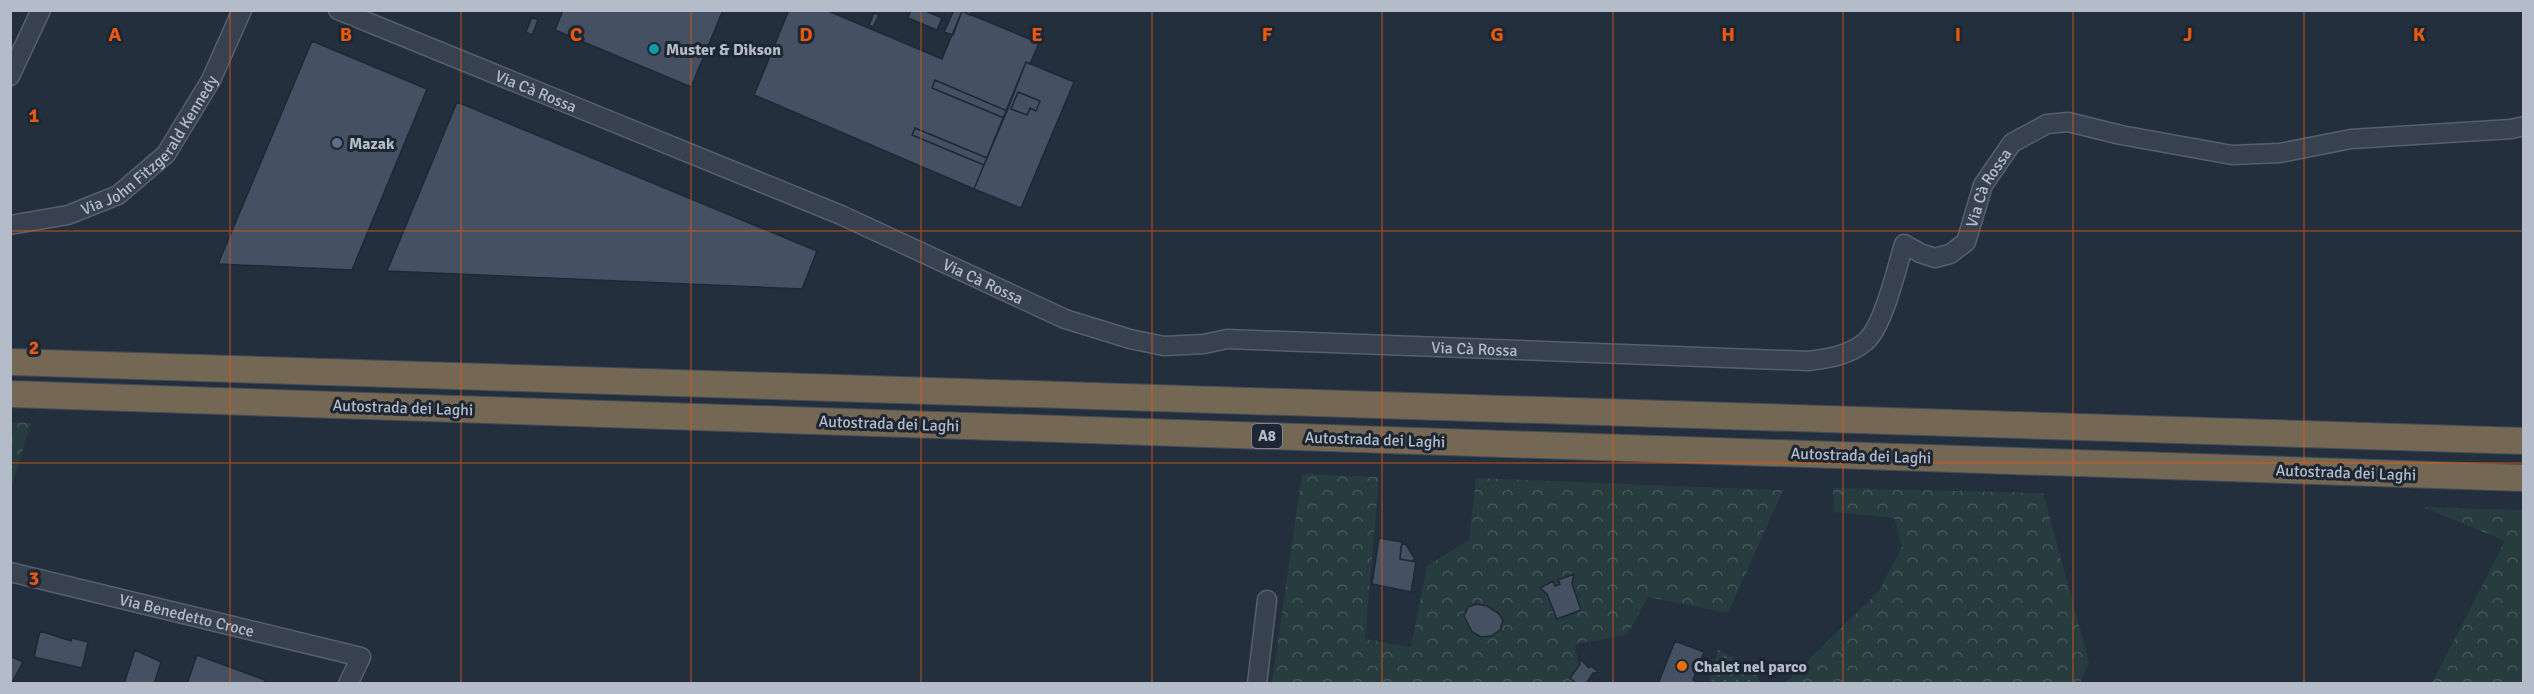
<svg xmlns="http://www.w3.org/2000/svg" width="2534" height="694" font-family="Signika,sans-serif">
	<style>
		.grass { fill: url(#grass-dots) }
		.forest { fill: url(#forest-crowns) }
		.building { fill: #455162; stroke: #1f2835; stroke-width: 1.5; fill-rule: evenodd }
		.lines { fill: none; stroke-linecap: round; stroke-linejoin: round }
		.minor-casing { stroke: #565f6c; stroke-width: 21 }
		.highway-casing { stroke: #434c59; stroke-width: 28 }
		.minor { stroke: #38414e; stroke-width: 18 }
		.highway { stroke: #746855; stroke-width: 26 }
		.grid { fill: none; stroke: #e8590c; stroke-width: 1.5; stroke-opacity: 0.55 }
		.culture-dot { fill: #0f9aa8; stroke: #1d2633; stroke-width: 2 }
		.service-dot { fill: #5c6f8a; stroke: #1d2633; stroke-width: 2 }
		.food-dot { fill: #e8710a; stroke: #1d2633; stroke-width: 2 }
		.labels { text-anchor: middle; stroke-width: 6; stroke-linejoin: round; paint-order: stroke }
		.shield { fill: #1d2633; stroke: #878f9c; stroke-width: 1.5 }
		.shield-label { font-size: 15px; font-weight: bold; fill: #b4bcc9 }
		.poi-label { font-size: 16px; font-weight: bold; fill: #b4bcc9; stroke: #1d2633; text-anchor: start }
		.street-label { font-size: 16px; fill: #b4bcc9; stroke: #1d2633 }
		.grid-label { font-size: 20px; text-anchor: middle; font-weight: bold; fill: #e8590c; stroke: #1d2633; stroke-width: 6; stroke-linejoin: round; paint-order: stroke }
	</style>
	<defs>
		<pattern id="grass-dots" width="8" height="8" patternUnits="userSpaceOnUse" patternTransform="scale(1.5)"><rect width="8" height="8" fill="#263c3f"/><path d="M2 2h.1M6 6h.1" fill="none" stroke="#435659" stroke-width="1.8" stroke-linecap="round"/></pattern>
		<pattern id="forest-crowns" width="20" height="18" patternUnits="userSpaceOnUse" patternTransform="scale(1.5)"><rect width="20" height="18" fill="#263c3f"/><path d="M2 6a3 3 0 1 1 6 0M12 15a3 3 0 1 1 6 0" fill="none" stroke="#435659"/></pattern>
	</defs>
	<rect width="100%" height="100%" fill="#242f3e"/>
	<path class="grass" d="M1718,650L1755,668L1760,683H1717L1709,680Z"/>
	<path class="forest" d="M11,422L31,423L11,489L10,422Z
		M1302,474L1379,477L1365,639L1411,647L1427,566L1469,540L1476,478L1783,490L1728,613L1648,597L1627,635L1575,644L1582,683L1272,684Z
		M1833,488L2043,493L2089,662L2080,683H1785L1879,591L1902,547L1894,518L1834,512Z
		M2423,507L2523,510V683H2432L2505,541Z"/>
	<path class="building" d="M563,10H723L691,87L555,30Z
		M789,10H826L942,59L962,11L1039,43L1030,64L1026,62L1007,111L935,80L932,88L1004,118L987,158L915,128L912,135L984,165L974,189L754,95Z
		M911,10H923L942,18L937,30L908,18Z
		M954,10H972L970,15L962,11L953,35L944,32Z
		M874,13L879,15L873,27L869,25Z
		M532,17L538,20L532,35L526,32Z
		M312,41L427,89L352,270L218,264Z
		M1026,62L1074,82L1021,208L974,189ZM1018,92L1040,101L1036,111L1030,108L1027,115L1011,109Z
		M935,80L1007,111L1004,118L932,88Z
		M1018,92L1040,101L1036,111L1030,108L1027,115L1011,109Z
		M457,102L817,251L802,289L387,271Z
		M915,128L987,158L984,165L912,135Z
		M1379,538L1402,542L1400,559L1416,562L1411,592L1372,584Z
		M1405,543L1415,559L1412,561L1400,559L1401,546Z
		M1574,574L1572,584L1581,610L1557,619L1547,594L1540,588L1553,581L1555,586L1560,584L1558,580Z
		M1476,604L1487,606L1498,613L1503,620L1500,630L1491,636L1481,637L1472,632L1464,616L1468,607Z
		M40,631L71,641L72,638L88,642L82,668L34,657Z
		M1675,641L1704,652L1693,680L1700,684H1658Z
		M135,650L161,662L154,684H124Z
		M197,655L265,680L264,684H187Z
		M10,656L23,662L11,684H10Z
		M1579,658L1589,668L1591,666L1598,672L1593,673L1586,684H1577L1570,678L1580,664Z"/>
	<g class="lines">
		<defs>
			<g id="minor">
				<path id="s1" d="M338,10L841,215L1065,319L1130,339L1164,346L1204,344L1227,339L1809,361C1829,358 1848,356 1865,342C1883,328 1897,267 1904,244L1920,253L1935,258L1950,254L1966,242L1983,185L2012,143L2047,124L2068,122L2121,135L2232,155L2280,153L2351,139L2511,129L2524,126"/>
				<path d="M10,76L41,10"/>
				<path id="s2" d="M10,225L68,215L118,195L166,154L211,80L242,10"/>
				<path id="s3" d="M10,572L361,657L348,684"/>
				<path d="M1257,684L1267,600"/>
			</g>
			<path id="highway" d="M10,362L2524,441
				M10,394L2524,478"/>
		</defs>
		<use href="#minor" class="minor-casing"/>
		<use href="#highway" class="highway-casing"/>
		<use href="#minor" class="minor"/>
		<use href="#highway" class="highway"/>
	</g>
	<path class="grid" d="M230,10V684M461,10V684M691,10V684M921,10V684M1152,10V684M1382,10V684M1613,10V684M1843,10V684M2073,10V684M2304,10V684M10,231H2524M10,463H2524"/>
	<circle class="culture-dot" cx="654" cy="49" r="6"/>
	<circle class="service-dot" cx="337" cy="143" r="6"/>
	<circle class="food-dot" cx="1682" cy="666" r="6"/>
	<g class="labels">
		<rect class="shield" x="1252" y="424" width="30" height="24" rx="4.5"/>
		<g class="shield-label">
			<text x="1267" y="441">A8</text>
		</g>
		<g class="poi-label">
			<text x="666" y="55">Muster &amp; Dikson</text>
			<text x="349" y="149">Mazak</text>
			<text x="1694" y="672">Chalet nel parco</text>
		</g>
		<g class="street-label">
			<text dy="6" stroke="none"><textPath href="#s1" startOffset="214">Via Cà Rossa</textPath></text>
			<text dy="6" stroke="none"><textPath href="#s2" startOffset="170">Via John Fitzgerald Kennedy</textPath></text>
			<text dy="6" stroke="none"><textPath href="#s1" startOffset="1834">Via Cà Rossa</textPath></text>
			<text dy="6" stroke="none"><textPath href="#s1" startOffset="700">Via Cà Rossa</textPath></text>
			<text dy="6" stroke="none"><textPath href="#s1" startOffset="1204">Via Cà Rossa</textPath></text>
			<text transform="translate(403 407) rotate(2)" y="6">Autostrada dei Laghi</text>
			<text transform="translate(889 423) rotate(2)" y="6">Autostrada dei Laghi</text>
			<text transform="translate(1375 439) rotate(2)" y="6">Autostrada dei Laghi</text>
			<text transform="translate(1861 455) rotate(2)" y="6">Autostrada dei Laghi</text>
			<text transform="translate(2346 472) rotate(2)" y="6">Autostrada dei Laghi</text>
			<text dy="6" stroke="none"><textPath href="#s3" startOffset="182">Via Benedetto Croce</textPath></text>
		</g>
	</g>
	<g class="grid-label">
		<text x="115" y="41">A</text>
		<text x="346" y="41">B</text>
		<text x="576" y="41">C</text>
		<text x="806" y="41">D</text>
		<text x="1037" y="41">E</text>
		<text x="1267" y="41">F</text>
		<text x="1497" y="41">G</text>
		<text x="1728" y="41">H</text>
		<text x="1958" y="41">I</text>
		<text x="2188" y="41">J</text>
		<text x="2419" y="41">K</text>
		<text x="34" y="122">1</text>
		<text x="34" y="354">2</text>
		<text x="34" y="585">3</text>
	</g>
	<rect width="2534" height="694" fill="none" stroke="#b4bcc9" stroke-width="24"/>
</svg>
